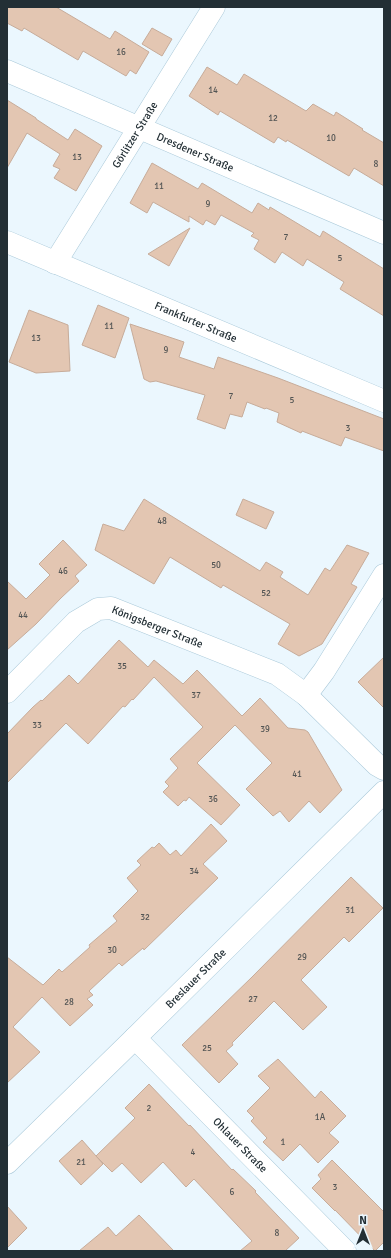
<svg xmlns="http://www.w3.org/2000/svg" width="391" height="1258" font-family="Signika,sans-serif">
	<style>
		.building { fill: #e3c6b2; stroke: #c7ac9a }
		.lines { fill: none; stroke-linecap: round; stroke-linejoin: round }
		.minor-casing { stroke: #abcada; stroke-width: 23 }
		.minor { stroke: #fff; stroke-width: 22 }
		.labels { text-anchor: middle; stroke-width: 3; stroke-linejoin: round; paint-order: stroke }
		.number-label { font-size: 9px; fill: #535554 }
		.street-label { font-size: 11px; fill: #232f35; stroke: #ebf7fe }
	</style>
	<rect width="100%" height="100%" fill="#ebf7fe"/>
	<path class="building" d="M7,7H56L110,39L115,31L149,52L136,74L130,70L126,76L83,51L78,60L24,28L22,31L7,23Z
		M152,28L172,39L162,56L142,44Z
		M207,67L237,85L244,74L306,111L313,104L334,116L336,112L363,129L362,130L384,143V186L354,168L349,176L287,140L286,142L278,137L274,143L220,111L218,115L189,96Z
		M7,100L36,118V119L68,140L75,129L102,146L76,191L54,178L60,169L53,166L60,154L27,133L7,168Z
		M152,163L198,189L202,183L252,213L258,203L269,210L270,207L320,237L323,231L384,269V316L340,289L344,282L307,259L303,266L282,252L275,263L254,249L259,240L251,236L254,233L221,215L215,225L206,220L203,225L189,216V222L153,202L147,213L130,203Z
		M190,228L169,266L148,254Z
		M98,305L129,318L115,358L82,345Z
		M29,310L68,325L70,371L36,373L9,362Z
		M130,324L184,342L179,357L214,369L218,357L278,378L384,419V451L345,437L341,446L302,431L301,433L277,422L279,413L266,408L265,409L247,402L242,417L230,414L225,429L197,419L205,395L156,381L150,382L144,379Z
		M144,499L260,571L266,562L283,572L280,577L308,595L325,568L330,571L347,545L369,553L351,584L357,587L322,644L299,656L278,644L290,624L223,585L221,588L170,557L154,584L95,550L103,524L124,531Z
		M243,499L274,512L266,529L236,515Z
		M63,540L87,565L75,576L79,581L61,598L36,624L7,650V581L26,599L50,575L39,564Z
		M119,640L148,667L154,660L183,684L197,670L242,716L260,698L288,728L305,730L308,732L342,790L320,813L309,801L289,822L280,811L273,816L246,789L272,763L235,725L197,763L240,805L221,825L189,797L186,801L184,800L178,806L163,792L169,786L165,782L178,768L170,759L203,727L154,677L133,700L132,699L125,707L123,706L88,744L66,723L7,783V734L33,707L41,700L42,701L69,675L78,684Z
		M384,657V708L358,682Z
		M211,824L227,841L203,864L218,878L144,950L143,948L122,966L119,963L89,991L93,995L87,999L93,1005L70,1026L42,997L13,1027L40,1052L7,1083V957L43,985L59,969L62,972L90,947L89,945L117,921L113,916L138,891L127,878L141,865L137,861L152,847L154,848L159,843L170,855L176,850L181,856Z
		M351,877L383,908L349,942L344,937L301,980L327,1007L303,1030L274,1001L232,1043L233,1045L226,1051L238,1064L219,1083L182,1045L252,977Z
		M278,1059L315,1098L321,1091L346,1116L329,1133L339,1142L318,1163L300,1144L283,1161L263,1142L267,1138L251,1121L254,1118L247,1111L270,1088L258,1076Z
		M149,1084L189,1126L190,1125L232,1170L233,1169L256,1191L255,1192L299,1238L285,1251H240L252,1241L194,1179L186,1187L163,1162L141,1183L122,1163L112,1172L96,1156L135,1118L125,1108Z
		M82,1140L103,1164L81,1185L59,1161Z
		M332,1160L384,1212V1242L375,1251L335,1210V1211L312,1188L321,1179L318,1175Z
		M7,1206L27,1228L7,1248Z
		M139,1215L174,1251H79L108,1227L116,1236Z"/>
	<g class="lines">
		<defs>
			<g id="minor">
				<path id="s1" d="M7,71L384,233"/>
				<path id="s2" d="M7,242L384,401"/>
				<path id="s3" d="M55,263L214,7"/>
				<path id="s4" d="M7,692L76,622L98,609L111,608L277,674L306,695L377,765L384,769"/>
				<path d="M306,695L324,671L384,575"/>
				<path id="s5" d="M135,1038L345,1251"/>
				<path id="s6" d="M7,1163L135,1038L384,792"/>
			</g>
		</defs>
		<use href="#minor" class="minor-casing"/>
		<use href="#minor" class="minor"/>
	</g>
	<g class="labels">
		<g class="number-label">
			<text x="121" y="55">16</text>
			<text x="213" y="93">14</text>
			<text x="273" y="121">12</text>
			<text x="331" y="141">10</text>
			<text x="77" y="160">13</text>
			<text x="376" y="167">8</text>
			<text x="159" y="189">11</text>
			<text x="208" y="207">9</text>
			<text x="286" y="240">7</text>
			<text x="340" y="261">5</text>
			<text x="109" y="329">11</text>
			<text x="36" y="341">13</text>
			<text x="166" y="353">9</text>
			<text x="231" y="399">7</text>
			<text x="292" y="403">5</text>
			<text x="348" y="431">3</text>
			<text x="162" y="524">48</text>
			<text x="216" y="568">50</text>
			<text x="63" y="574">46</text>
			<text x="266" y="596">52</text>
			<text x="23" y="618">44</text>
			<text x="122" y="669">35</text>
			<text x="196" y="698">37</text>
			<text x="37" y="728">33</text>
			<text x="265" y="732">39</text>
			<text x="297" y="777">41</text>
			<text x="213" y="802">36</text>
			<text x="194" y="874">34</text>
			<text x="350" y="913">31</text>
			<text x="145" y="920">32</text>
			<text x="112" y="953">30</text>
			<text x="302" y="960">29</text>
			<text x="253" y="1002">27</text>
			<text x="69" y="1005">28</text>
			<text x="207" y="1051">25</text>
			<text x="149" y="1111">2</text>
			<text x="320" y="1120">1A</text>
			<text x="283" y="1145">1</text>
			<text x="193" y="1155">4</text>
			<text x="81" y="1165">21</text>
			<text x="335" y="1190">3</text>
			<text x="232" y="1195">6</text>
			<text x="277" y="1236">8</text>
		</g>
		<g class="street-label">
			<text dy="4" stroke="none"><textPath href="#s3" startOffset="151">Görlitzer Straße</textPath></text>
			<text dy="4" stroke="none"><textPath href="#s1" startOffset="205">Dresdener Straße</textPath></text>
			<text dy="4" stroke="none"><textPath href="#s2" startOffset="205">Frankfurter Straße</textPath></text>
			<text dy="4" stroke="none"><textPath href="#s4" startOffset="187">Königsberger Straße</textPath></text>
			<text dy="4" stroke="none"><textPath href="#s6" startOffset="264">Breslauer Straße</textPath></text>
			<text dy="4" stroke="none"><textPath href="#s5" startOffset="150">Ohlauer Straße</textPath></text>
		</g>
	</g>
	<rect width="391" height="1258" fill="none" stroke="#232f35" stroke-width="16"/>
	<g transform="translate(363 1230)" stroke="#ebf7fe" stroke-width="3" paint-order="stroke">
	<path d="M0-3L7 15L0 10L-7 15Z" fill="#232f35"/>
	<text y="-6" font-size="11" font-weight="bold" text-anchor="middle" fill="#232f35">N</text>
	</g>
</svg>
